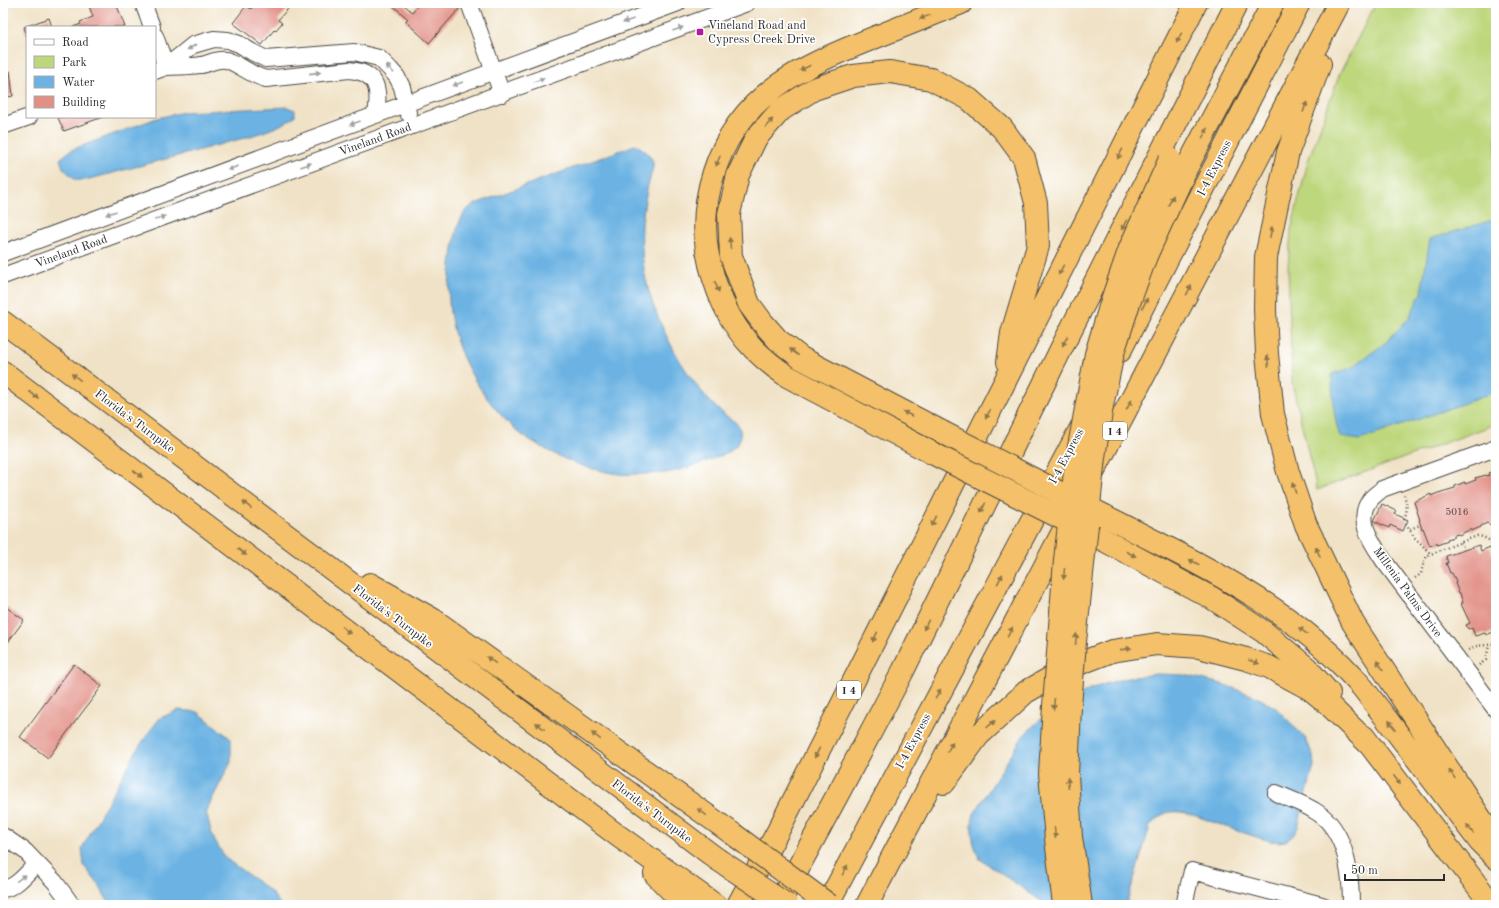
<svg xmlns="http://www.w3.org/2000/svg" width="1499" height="908" font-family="'Old Standard TT',serif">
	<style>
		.green { fill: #bdd77c; stroke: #748154 }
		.water { fill: #6cb3e3; stroke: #4c6f87 }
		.building { fill: #e29086 }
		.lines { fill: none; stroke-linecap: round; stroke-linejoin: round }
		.minor-casing { stroke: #494642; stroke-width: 18 }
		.highway-casing { stroke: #494642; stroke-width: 24 }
		.path { stroke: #494642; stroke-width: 2.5; stroke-dasharray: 1 3; stroke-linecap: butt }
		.minor { stroke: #fff; stroke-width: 16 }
		.highway { stroke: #f4c16a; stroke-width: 22 }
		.highway-bridge-casing { stroke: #494642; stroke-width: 24; stroke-linecap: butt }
		.highway-bridge { stroke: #f4c16a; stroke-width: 22 }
		.oneway { fill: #90764a }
		.oneway2 { fill: #a0a0a0 }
		.poi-dot { fill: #b5179e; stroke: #fff; stroke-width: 1.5 }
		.labels { text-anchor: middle; stroke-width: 3.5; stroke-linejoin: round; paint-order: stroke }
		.number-label { font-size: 10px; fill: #594442 }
		.shield { fill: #fff; stroke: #6b6b6b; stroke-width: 1 }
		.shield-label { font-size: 11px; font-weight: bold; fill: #2b2b2b }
		.poi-label { font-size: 12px; fill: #2b2b2b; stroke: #fff; text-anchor: start }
		.street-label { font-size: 12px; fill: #2b2b2b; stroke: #fff }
	</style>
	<rect width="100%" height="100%" fill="#fff"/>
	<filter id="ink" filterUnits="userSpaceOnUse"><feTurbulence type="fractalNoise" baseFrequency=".025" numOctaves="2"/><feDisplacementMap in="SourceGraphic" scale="8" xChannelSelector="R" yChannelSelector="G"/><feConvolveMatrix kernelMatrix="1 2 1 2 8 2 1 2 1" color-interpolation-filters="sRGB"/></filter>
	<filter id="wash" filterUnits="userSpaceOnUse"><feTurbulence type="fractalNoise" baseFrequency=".012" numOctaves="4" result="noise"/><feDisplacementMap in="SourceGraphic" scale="16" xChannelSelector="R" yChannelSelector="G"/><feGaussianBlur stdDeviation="0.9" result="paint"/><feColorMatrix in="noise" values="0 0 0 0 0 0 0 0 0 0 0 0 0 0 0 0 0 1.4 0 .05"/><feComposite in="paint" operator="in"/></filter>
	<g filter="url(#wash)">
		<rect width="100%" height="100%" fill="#f0e2c6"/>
		<path class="green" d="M1376,3H1496V424L1317,490L1292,383L1288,267L1291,230L1308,161L1340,73Z"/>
		<path class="water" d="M287,107L295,110V116C279,131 227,142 204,149C165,159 125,170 86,180H75L63,168L60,159L71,150L157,118L184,112Z
			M635,145C643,148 651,154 653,163C654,169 648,183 647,190C642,214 640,238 643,262C647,304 676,362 703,393C709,401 717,409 725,415C730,419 735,421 739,426C746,447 727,453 710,460C696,465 679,471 664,473C655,474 646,474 637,474C631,474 624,475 619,474C587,470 558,458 532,441C527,438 521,435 517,431C474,392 442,334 450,275C452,257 454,222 468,209C470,207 473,205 475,204Z
			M1496,219V392L1360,440L1340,437C1333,415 1332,396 1332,374L1351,368L1385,343L1409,318L1421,293L1430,239Z
			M1157,674L1185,675L1222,684L1257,697L1276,708L1306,739L1313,756L1314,766L1298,827C1291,841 1286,843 1270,841C1253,836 1235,830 1218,824C1203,819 1186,810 1170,812C1161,814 1156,819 1150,826L1126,905H1047L980,859C973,846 969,829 974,814L1023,736L1043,717L1088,690L1105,684L1127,678Z
			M179,710L198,712L231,739V762L206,811L212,835L225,858L270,891L281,905H110L99,885L84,866L82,848L137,750L149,732L160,718Z"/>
		<g id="blocks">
			<path class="building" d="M88,3H116L125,27H73L81,24L80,22L93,17Z
				M256,3H293L278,20L282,23L275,31L274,30L262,45L233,23L246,6L251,9Z
				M390,3H402L412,12L420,3H453L460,8L429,43L405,21L408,19Z
				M49,18L52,27H27V36L24,27Z
				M10,71L13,96L3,98V72Z
				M62,117H103L64,131L58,118Z
				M1496,470V528L1487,523L1481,526V527L1471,531V529L1459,535L1458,534L1454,535V537L1447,539L1448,541L1437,545V543L1430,546L1423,528L1422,529L1419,520H1420L1414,502L1431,494V496L1438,493L1455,488V486L1465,482V484L1476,480L1475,478L1486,475V476L1489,475L1488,473Z
				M1382,504L1397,511L1395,514L1408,520L1403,531L1390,525L1389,528L1374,521Z
				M1479,545L1481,551L1490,547L1493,554L1495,553L1496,556V631L1486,635L1485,633L1475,636L1472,628L1468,629L1466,625L1470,623L1461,604L1463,603L1461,597L1460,593H1459L1455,583H1456L1455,579L1452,573H1450L1446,563H1448L1446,556Z
				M3,605L24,620L3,649Z
				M74,664L102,686L48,758L20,737Z"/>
		</g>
	</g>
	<g filter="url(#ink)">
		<use href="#blocks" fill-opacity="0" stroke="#494642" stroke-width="1"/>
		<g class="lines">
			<defs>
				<path id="minor" d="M143,3L152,27
					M469,3L502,94
					M155,36L166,67
					M166,67C177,66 190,67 201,65C209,64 217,58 226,60C240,64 250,75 266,79L349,70C378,72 380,90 376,115
					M155,71L166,67L193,45L214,39L228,40L239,44L252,52L266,59L354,52L379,58L390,69L397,77L402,87L408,113
					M3,126L29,117
					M3,253L678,3
					M3,276L747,3
					M1496,448L1382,489C1378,493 1373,496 1370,500C1355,521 1373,544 1384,561L1496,710
					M1276,793C1289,799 1303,803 1315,811C1346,829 1351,872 1351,905
					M3,836L25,851L55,882L72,905
					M3,889C17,887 28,872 37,863
					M1184,905L1192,871L1322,905"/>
				<path id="highway" d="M1320,64L1288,152L1266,257L1265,309L1267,354L1273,414L1288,472L1306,525L1353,623L1496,842
					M1187,167L1273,3
					M3,322L717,859
					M1120,351L1299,3
					M3,372L617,835L715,905
					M942,432L801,358L778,340L763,323L749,304L731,256L729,214L738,175L756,138L781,110L814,89L853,76L890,72L931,79L969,99L1002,128L1024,158L1036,203L1038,246L1012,333L1008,362
					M932,453L787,376C775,368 764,359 754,349C728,323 713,285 707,250C703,224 706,197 714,172C739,94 801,67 871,39C901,27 931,15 961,3
					M1093,473L1339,3
					M1105,516C1199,564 1293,606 1363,688L1480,842L1496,858
					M1096,536L1212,598L1264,632L1307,668L1329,693
					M370,584L434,620L733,834
					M1364,737L1492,905
					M944,783L978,736L1026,692L1068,668L1112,651L1157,644L1199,647L1246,659L1269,667L1310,689L1326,702L1374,749
					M655,874L685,905
					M738,905L778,831L1196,3
					M778,905L847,777L903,671L1061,349L1237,3
					M827,905L1081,428
					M867,905L1070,518"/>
			</defs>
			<use href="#minor" class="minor-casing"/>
			<use href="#highway" class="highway-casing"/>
			<path class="path" d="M1404,519C1408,510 1407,504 1404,495
				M1406,524L1415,538L1430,553
				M1410,529L1420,525
				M1461,542L1464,549
				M1415,578L1421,574L1424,561L1428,555L1477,536C1487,537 1491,541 1496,549
				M1469,650C1478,643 1485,647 1496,643
				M1479,665L1486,660L1489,645"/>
			<use href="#minor" class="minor"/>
			<use href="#highway" class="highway"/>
			<defs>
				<path id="highway-bridge" d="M942,432L1105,516
					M932,453L1081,528
					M733,834L829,905
					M717,859L787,905
					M1064,905L1056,839L1050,774L1054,705L1065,560L1076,463L1096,354L1112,300L1130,248L1170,159
					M1081,905L1071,837L1067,775L1070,707L1075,642L1094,457L1102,406L1113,353L1129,303L1146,256L1187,167"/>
			</defs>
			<use href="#highway-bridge" class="highway-bridge-casing"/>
			<use href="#highway-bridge" class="highway-bridge"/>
		</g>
		<defs><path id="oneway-solid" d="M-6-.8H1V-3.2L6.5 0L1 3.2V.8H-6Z"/></defs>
		<g class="oneway">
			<use href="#oneway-solid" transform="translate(925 17) rotate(158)"/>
			<use href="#oneway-solid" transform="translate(1179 38) rotate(117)"/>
			<use href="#oneway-solid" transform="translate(805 68) rotate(153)"/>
			<use href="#oneway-solid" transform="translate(1305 107) rotate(-70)"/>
			<use href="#oneway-solid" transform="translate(769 123) rotate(-48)"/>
			<use href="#oneway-solid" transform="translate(1205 133) rotate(-62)"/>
			<use href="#oneway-solid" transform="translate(1120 154) rotate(117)"/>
			<use href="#oneway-solid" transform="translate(718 161) rotate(111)"/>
			<use href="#oneway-solid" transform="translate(1171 200) rotate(-64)"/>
			<use href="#oneway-solid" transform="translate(1124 225) rotate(117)"/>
			<use href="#oneway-solid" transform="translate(1271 232) rotate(-78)"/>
			<use href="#oneway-solid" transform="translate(730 243) rotate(-95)"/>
			<use href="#oneway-solid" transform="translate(1061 270) rotate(117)"/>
			<use href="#oneway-solid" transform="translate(717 287) rotate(70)"/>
			<use href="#oneway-solid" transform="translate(1189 290) rotate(-62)"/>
			<use href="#oneway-solid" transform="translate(1145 303) rotate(-63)"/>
			<use href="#oneway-solid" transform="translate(1065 341) rotate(117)"/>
			<use href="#oneway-solid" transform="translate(794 352) rotate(-142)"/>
			<use href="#oneway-solid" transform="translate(1268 361) rotate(-95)"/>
			<use href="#oneway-solid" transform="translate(76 377) rotate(-143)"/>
			<use href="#oneway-solid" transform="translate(34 395) rotate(37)"/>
			<use href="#oneway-solid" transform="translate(1129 405) rotate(-62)"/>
			<use href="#oneway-solid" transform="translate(908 414) rotate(-152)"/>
			<use href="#oneway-solid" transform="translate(988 414) rotate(117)"/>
			<use href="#oneway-solid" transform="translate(138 474) rotate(37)"/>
			<use href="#oneway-solid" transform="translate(1294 488) rotate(-109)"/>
			<use href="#oneway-solid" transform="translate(247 505) rotate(-143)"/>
			<use href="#oneway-solid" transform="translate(983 508) rotate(116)"/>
			<use href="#oneway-solid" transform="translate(934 521) rotate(117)"/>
			<use href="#oneway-solid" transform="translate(242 552) rotate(37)"/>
			<use href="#oneway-solid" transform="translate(1318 552) rotate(-114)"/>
			<use href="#oneway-solid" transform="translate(1131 554) rotate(28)"/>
			<use href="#oneway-solid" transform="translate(1194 562) rotate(-153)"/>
			<use href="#oneway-solid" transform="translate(1064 574) rotate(95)"/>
			<use href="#oneway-solid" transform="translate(1000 579) rotate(-62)"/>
			<use href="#oneway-solid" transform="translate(926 625) rotate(117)"/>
			<use href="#oneway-solid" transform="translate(346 630) rotate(37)"/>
			<use href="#oneway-solid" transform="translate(1303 631) rotate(-142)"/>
			<use href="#oneway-solid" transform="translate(1010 632) rotate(-62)"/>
			<use href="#oneway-solid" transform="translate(875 637) rotate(117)"/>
			<use href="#oneway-solid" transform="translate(1076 639) rotate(-85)"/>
			<use href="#oneway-solid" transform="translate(1126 649) rotate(-9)"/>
			<use href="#oneway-solid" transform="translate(491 660) rotate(-144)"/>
			<use href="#oneway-solid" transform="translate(1254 662) rotate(19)"/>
			<use href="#oneway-solid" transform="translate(1380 665) rotate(-123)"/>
			<use href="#oneway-solid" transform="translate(938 694) rotate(-62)"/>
			<use href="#oneway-solid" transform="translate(1054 704) rotate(94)"/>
			<use href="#oneway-solid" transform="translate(991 724) rotate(-42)"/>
			<use href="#oneway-solid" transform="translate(1392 725) rotate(-127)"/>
			<use href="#oneway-solid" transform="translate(540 726) rotate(-143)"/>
			<use href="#oneway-solid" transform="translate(596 736) rotate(-144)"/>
			<use href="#oneway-solid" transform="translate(950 747) rotate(-62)"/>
			<use href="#oneway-solid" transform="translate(817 753) rotate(117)"/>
			<use href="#oneway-solid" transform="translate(1452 774) rotate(-123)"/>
			<use href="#oneway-solid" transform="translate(1397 780) rotate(53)"/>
			<use href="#oneway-solid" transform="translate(1068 783) rotate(-94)"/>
			<use href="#oneway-solid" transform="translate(702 812) rotate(-144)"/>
			<use href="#oneway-solid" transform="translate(1470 829) rotate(-127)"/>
			<use href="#oneway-solid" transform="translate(1055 833) rotate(85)"/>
			<use href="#oneway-solid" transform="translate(845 870) rotate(-62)"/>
		</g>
		<g class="oneway2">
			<use href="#oneway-solid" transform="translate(628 21) rotate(160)"/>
			<use href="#oneway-solid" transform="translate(678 29) rotate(-20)"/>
			<use href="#oneway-solid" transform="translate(192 47) rotate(149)"/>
			<use href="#oneway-solid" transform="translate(390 69) rotate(-134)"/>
			<use href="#oneway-solid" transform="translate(315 73) rotate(-6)"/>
			<use href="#oneway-solid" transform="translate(539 80) rotate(-20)"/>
			<use href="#oneway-solid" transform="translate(458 84) rotate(159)"/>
			<use href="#oneway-solid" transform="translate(355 123) rotate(160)"/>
			<use href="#oneway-solid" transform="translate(306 165) rotate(-20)"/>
			<use href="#oneway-solid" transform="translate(233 168) rotate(160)"/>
			<use href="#oneway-solid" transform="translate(111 213) rotate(160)"/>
			<use href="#oneway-solid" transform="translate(160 218) rotate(-20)"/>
			<use href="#oneway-solid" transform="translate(21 878) rotate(-38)"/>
		</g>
	</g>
	<rect class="poi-dot" x="696" y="28" width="8" height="8" rx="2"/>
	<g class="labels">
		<g class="number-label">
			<text x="1457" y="515">5016</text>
		</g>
		<g class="shield">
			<rect x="1103" y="422" width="24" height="18" rx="3"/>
			<rect x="837" y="681" width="24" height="18" rx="3"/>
		</g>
		<g class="shield-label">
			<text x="1115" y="435">I 4</text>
			<text x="849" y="694">I 4</text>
		</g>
		<g class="poi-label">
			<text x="708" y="29">Vineland Road and<tspan x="708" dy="14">Cypress Creek Drive</tspan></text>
		</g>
		<g class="street-label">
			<text transform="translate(375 139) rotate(-20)" y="4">Vineland Road</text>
			<text transform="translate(1214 168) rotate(-63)" y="4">I-4 Express</text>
			<text transform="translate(71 251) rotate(-20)" y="4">Vineland Road</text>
			<text transform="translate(135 421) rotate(37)" y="4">Florida's Turnpike</text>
			<text transform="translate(1066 456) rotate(-62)" y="4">I-4 Express</text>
			<text transform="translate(1408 592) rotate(54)" y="4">Millenia Palms Drive</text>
			<text transform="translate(393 616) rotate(37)" y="4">Florida's Turnpike</text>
			<text transform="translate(913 741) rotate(-62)" y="4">I-4 Express</text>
			<text transform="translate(652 811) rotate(37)" y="4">Florida's Turnpike</text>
		</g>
	</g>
	<rect width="1499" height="908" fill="none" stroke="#fff" stroke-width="16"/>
	<rect x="26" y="26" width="130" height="92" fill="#ffffff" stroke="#aaaaaa"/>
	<rect x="34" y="39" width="20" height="6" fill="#ffffff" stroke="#aaaaaa"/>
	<text x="62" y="46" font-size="12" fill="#2b2b2b">Road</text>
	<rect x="34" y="56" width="20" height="12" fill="#bdd77c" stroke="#aaaaaa"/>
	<text x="62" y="66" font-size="12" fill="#2b2b2b">Park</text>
	<rect x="34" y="76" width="20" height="12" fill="#6cb3e3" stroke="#aaaaaa"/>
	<text x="62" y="86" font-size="12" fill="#2b2b2b">Water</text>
	<rect x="34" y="96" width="20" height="12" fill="#e29086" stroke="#aaaaaa"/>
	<text x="62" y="106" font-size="12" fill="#2b2b2b">Building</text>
	<path d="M1345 874v6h99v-6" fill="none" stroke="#2b2b2b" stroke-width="2"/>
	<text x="1351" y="874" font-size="12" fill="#2b2b2b" stroke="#ffffff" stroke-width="3" paint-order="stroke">50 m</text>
</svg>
